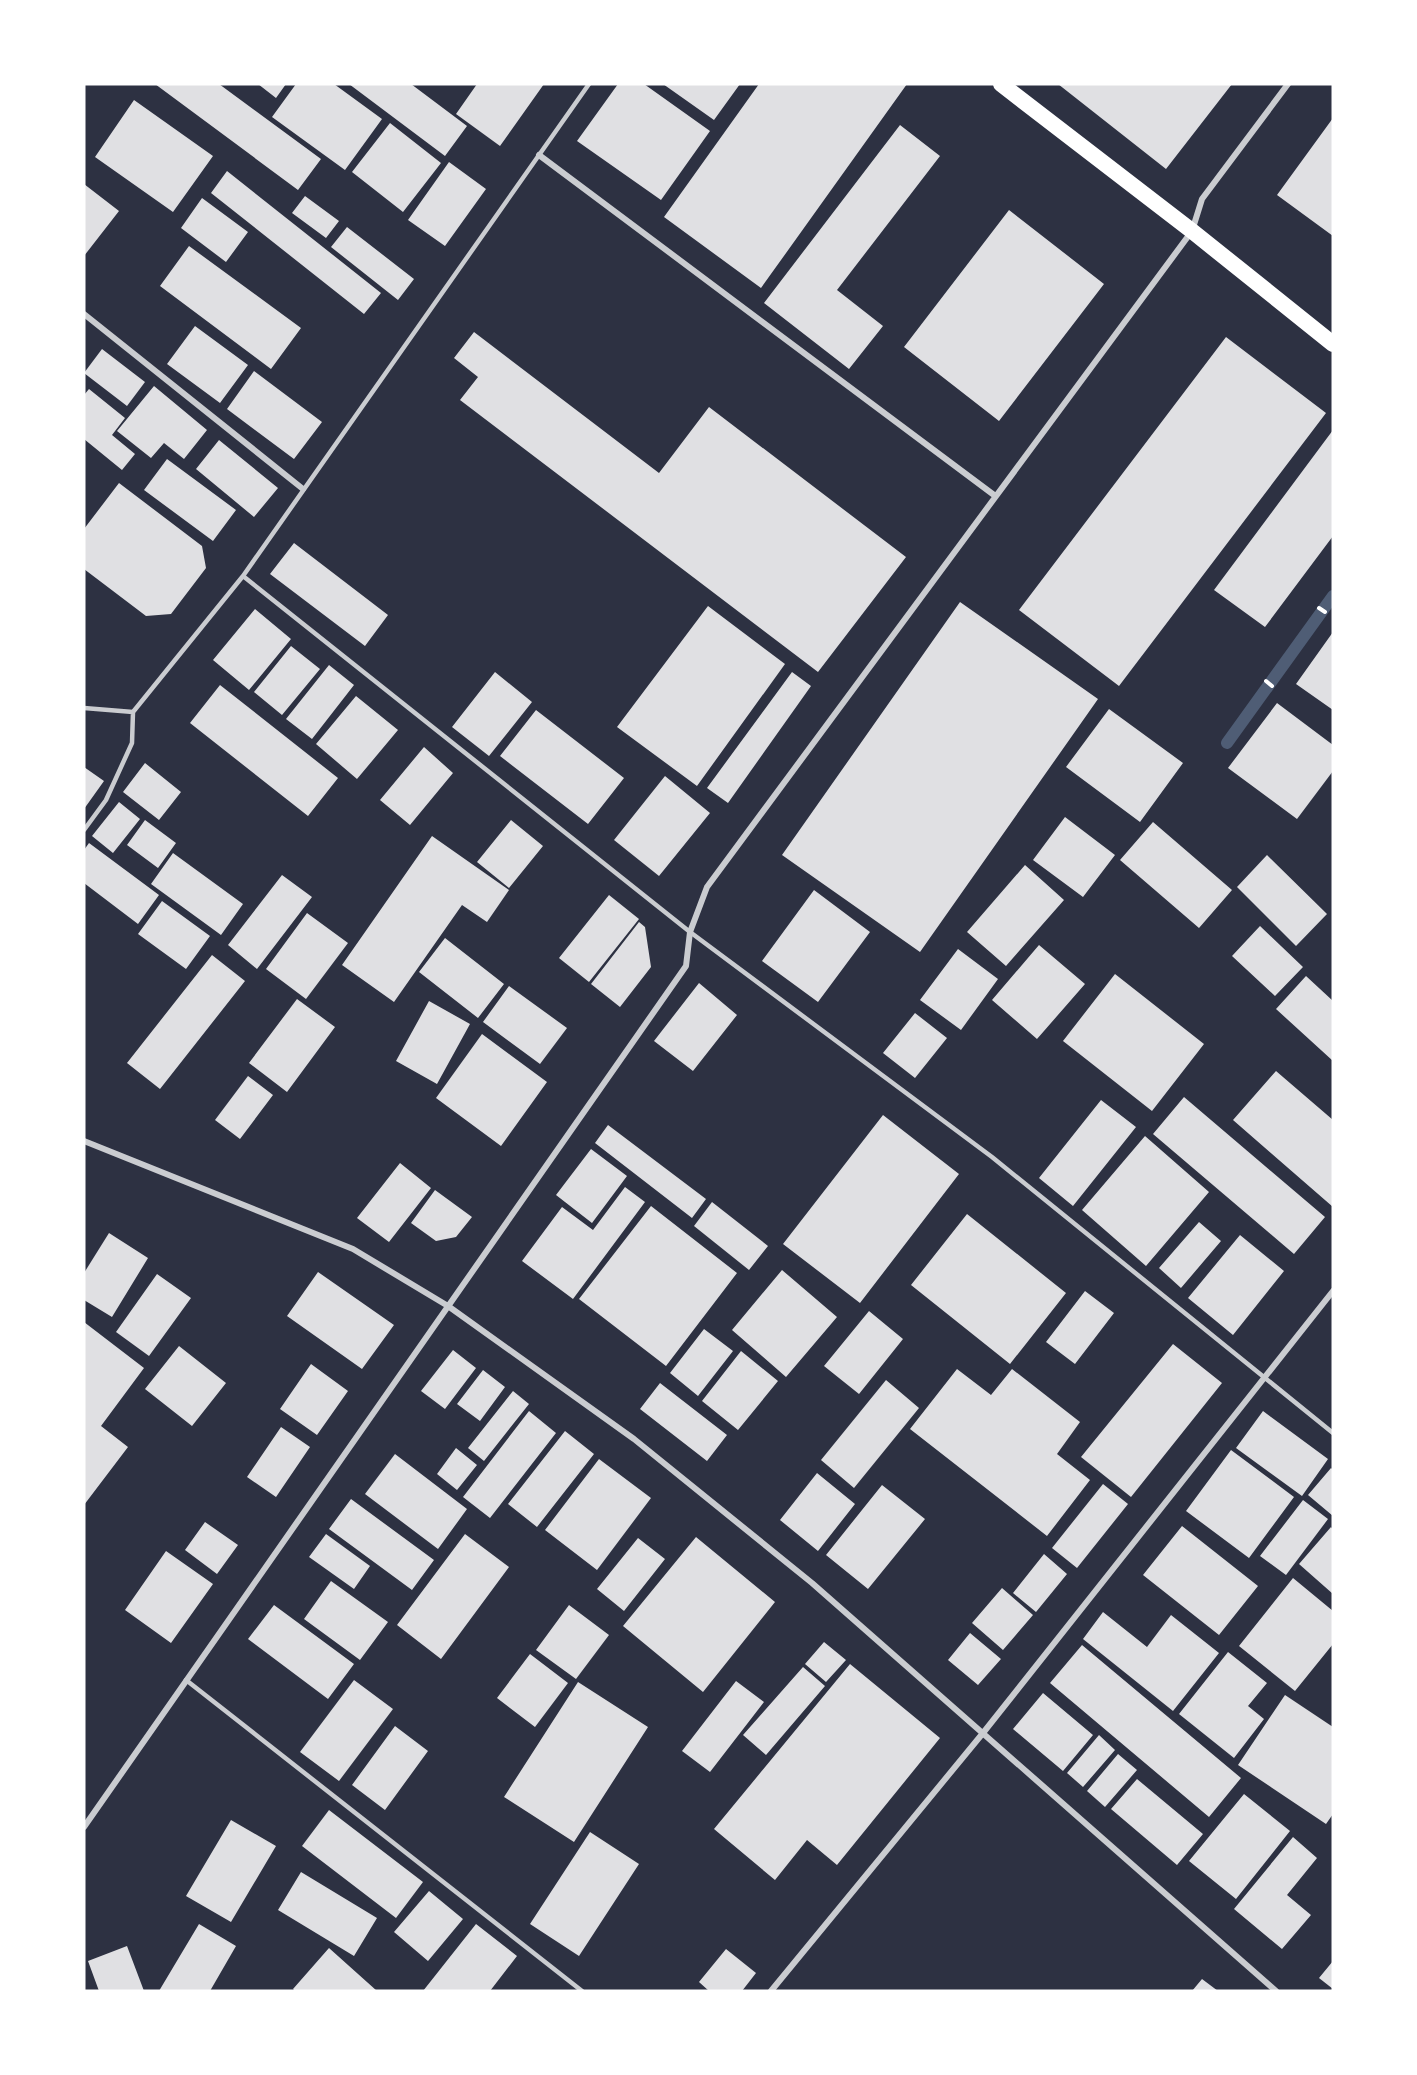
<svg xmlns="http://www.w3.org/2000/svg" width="1417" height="2075" font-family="'Sofia Sans Condensed',sans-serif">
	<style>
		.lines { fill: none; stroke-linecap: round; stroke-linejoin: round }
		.stream { stroke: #4f5d75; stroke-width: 12 }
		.building { fill: #e0e0e3 }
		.path { stroke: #fff; stroke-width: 4 }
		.service { stroke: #caccd0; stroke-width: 4.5 }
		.minor { stroke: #caccd0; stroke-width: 6 }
		.trunk { stroke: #fff; stroke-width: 16 }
	</style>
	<rect width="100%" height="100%" fill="#2d3142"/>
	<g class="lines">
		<path class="stream" d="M1227,743L1333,596"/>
	</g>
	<path class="building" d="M155,84H219L321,159L298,190Z
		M258,84H286L276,98Z
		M296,84H334L382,119L345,170L272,117Z
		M349,84H411L467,126L445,156Z
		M477,84H544L500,146L456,114Z
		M618,84H644L710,131L661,200L577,141Z
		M663,84H740L714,120Z
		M759,84H907L761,288L664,217Z
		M1058,84H1232L1166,169Z
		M134,100L213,156L173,212L95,157Z
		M1333,118V236L1277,195Z
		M390,123L441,163L403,212L352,172Z
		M900,125L940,156L837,290L883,326L849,369L764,303Z
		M449,162L486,189L445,246L408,220Z
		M227,171L381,293L364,314L211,193Z
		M84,184L119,211L84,256Z
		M305,196L339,221L326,238L292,213Z
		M202,198L248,232L226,262L181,228Z
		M1009,210L1104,284L999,421L904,347Z
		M347,227L414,279L398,300L331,247Z
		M189,246L301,328L271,369L160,286Z
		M195,326L248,365L220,403L167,364Z
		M474,332L659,473L709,407L906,557L818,672L460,400L478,377L454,358Z
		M1226,337L1326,413L1119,686L1019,610Z
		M102,349L145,382L127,406L84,373Z
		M254,371L322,422L294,459L227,409Z
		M154,386L207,430L184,459L164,443L151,458L117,431Z
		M89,389L125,418L112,435L135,454L122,470L84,439V395Z
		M1333,430V536L1265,627L1214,590Z
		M219,440L278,488L254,517L196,469Z
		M167,459L236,510L213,541L144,490Z
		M119,483L202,546L206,568L171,614L146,616L84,569V529Z
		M294,543L388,615L365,646L270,574Z
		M960,602L1098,699L920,952L782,855Z
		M708,606L785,664L697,786L617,727Z
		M255,609L291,639L249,690L213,660Z
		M1333,632V710L1296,684Z
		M291,646L320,669L282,715L254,692Z
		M329,665L354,685L312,739L286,719Z
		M495,672L532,702L489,756L452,727Z
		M792,672L811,686L728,803L707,788Z
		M220,685L338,778L308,816L190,723Z
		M356,696L398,730L357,779L316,744Z
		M1277,703L1333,745V771L1297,819L1228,768Z
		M1109,709L1183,763L1140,822L1066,767Z
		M536,710L624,778L588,824L500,756Z
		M424,747L453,773L410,825L380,800Z
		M145,763L181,792L159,820L123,792Z
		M84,767L104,781L84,809Z
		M665,776L710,813L659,876L614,840Z
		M119,802L140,819L113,853L92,836Z
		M1065,817L1115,855L1083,897L1033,860Z
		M145,820L176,843L158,868L127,845Z
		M511,820L543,846L509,888L477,862Z
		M1153,822L1232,890L1199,928L1120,860Z
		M432,836L509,890L487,922L462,905L394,1002L342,965Z
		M89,843L159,895L138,924L84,883V850Z
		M173,853L243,904L221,935L151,884Z
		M1267,855L1327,914L1296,946L1237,887Z
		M1025,865L1064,900L1006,966L967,932Z
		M282,875L312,897L257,969L228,945Z
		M814,890L870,932L818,1002L762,961Z
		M609,895L639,919L589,982L559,958Z
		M162,901L210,936L186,969L138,934Z
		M307,913L348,943L306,999L266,969Z
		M639,922L645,927L651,967L620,1007L591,984Z
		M1260,926L1303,967L1275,996L1232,956Z
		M445,938L504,984L478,1018L419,972Z
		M1039,945L1085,984L1037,1039L992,1000Z
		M958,949L998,979L961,1030L920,1000Z
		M212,955L245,981L160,1089L127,1063Z
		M1115,974L1204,1044L1152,1111L1063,1041Z
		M1306,976L1333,1001V1061L1276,1009Z
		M699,983L737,1015L693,1071L654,1041Z
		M509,986L567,1028L540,1064L483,1022Z
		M297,999L335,1027L287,1092L249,1063Z
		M429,1001L470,1024L437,1084L396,1061Z
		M915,1013L947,1038L915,1078L883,1053Z
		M482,1034L547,1082L501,1146L436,1098Z
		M1276,1071L1333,1120V1207L1233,1120Z
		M248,1076L273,1095L240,1139L215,1120Z
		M1184,1097L1325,1217L1294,1254L1153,1134Z
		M1101,1100L1136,1127L1073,1206L1039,1178Z
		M883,1115L959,1174L860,1303L783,1244Z
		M608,1125L706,1199L692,1218L595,1143Z
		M1145,1136L1209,1192L1146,1266L1082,1210Z
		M591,1149L627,1176L592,1223L556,1195Z
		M400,1163L431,1188L389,1242L357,1218Z
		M625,1187L645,1202L573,1299L522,1261L562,1207L593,1230Z
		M435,1190L472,1217L456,1237L436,1241L411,1223Z
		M712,1202L768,1246L749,1270L694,1226Z
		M651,1206L737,1273L666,1366L579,1299Z
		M967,1214L1066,1293L1010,1364L911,1285Z
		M1199,1222L1221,1241L1181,1288L1159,1268Z
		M109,1233L148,1258L112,1317L84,1300V1273Z
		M1240,1235L1284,1271L1233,1335L1188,1298Z
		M782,1270L837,1317L786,1377L732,1330Z
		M318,1272L394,1325L362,1369L287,1316Z
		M157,1274L191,1298L149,1356L116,1332Z
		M1085,1291L1114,1313L1075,1364L1046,1342Z
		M869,1311L903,1339L859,1394L824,1366Z
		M84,1322L144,1368L101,1426L128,1447L84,1505Z
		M704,1329L733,1351L698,1396L670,1373Z
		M1173,1344L1222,1383L1131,1497L1081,1457Z
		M179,1346L226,1383L192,1426L145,1389Z
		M453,1350L476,1368L445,1409L421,1391Z
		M741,1351L778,1381L738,1430L702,1401Z
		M311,1364L348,1391L317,1435L280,1409Z
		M957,1369L991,1395L1012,1369L1080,1422L1057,1454L1090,1480L1047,1536L910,1429Z
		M483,1370L505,1387L480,1421L457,1404Z
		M886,1380L919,1408L854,1488L821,1460Z
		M660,1383L727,1435L707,1461L640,1409Z
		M513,1391L529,1404L484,1461L468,1448Z
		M529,1411L556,1433L490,1518L463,1497Z
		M1263,1411L1328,1459L1302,1496L1236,1448Z
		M281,1427L310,1447L276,1497L247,1477Z
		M565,1431L594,1454L537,1527L508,1504Z
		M456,1448L477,1465L457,1490L437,1474Z
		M1231,1450L1294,1497L1249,1558L1186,1511Z
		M395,1454L467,1509L438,1549L365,1494Z
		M599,1459L651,1498L597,1570L545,1530Z
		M1331,1468L1333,1470V1516L1308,1495Z
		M817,1473L855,1504L818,1551L780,1520Z
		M1103,1484L1128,1504L1077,1568L1052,1548Z
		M882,1485L925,1519L868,1589L826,1555Z
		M351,1499L434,1560L412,1590L329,1529Z
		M1303,1500L1328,1519L1286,1575L1260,1556Z
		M205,1522L238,1545L217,1574L185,1550Z
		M1182,1526L1258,1586L1219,1635L1143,1575Z
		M1331,1527L1333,1530V1594L1299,1564Z
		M326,1534L370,1566L354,1589L309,1557Z
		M465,1534L509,1567L441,1659L397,1625Z
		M696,1537L775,1602L703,1692L623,1626Z
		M638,1538L665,1559L624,1611L597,1589Z
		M166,1551L213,1584L171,1643L125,1610Z
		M1044,1554L1067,1574L1036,1612L1013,1593Z
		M1293,1578L1333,1611V1644L1295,1691L1239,1646Z
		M331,1581L388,1622L360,1660L304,1619Z
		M1002,1588L1033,1615L1003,1650L972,1623Z
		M274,1605L354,1664L328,1699L248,1639Z
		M569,1605L609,1635L576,1679L536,1650Z
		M1103,1612L1147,1647L1171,1615L1219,1653L1173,1711L1083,1639Z
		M970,1633L1001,1659L978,1685L948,1660Z
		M824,1642L846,1660L826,1682L805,1664Z
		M1082,1645L1241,1778L1209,1817L1050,1683Z
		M1228,1652L1267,1683L1248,1706L1264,1719L1234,1758L1179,1714Z
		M530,1654L568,1683L535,1727L497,1698Z
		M850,1664L940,1738L837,1865L807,1840L775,1880L714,1829Z
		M803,1667L825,1686L766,1755L743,1735Z
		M354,1680L393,1709L339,1781L300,1752Z
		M736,1681L764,1702L710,1772L682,1751Z
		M578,1682L648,1727L574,1842L504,1797Z
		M1043,1693L1093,1735L1063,1771L1013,1729Z
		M1285,1695L1333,1727V1814L1326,1824L1238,1765Z
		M395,1726L428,1751L385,1810L352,1785Z
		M1099,1735L1115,1750L1083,1787L1067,1773Z
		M1118,1754L1137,1770L1105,1807L1087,1791Z
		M1137,1779L1203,1834L1177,1865L1111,1809Z
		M1244,1794L1290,1831L1236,1899L1189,1861Z
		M329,1810L423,1882L396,1918L302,1846Z
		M231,1820L276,1846L231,1922L186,1896Z
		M590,1832L639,1864L579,1956L530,1924Z
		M1293,1837L1317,1858L1287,1895L1311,1915L1282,1949L1234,1909Z
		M301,1872L377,1918L354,1956L278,1910Z
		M429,1891L463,1919L428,1961L394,1932Z
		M199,1924L236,1946L210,1991H159Z
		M476,1924L517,1956L490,1991H423Z
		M127,1946L144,1991H99L88,1961Z
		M329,1948L377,1991H295L293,1989Z
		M726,1949L756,1973L742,1991H709L699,1982Z
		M1333,1961V1989L1319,1978Z
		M1202,1979L1218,1991H1192Z"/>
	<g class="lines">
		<path class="path" d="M1319,608L1325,612
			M1266,681L1272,686"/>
		<path class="service" d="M243,576L690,932L992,1157L1333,1433
			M84,708L133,712
			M84,830L106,800L132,743L133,712L243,576L589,84
			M186,1680L582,1991"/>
		<path class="minor" d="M539,155L994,495
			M84,314L303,489
			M84,1141L353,1249L448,1306L634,1439L812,1583L1276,1991
			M84,1827L686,966L690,932L707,887L1192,231L1202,199L1288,84
			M771,1991L983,1733L1333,1291"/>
		<path class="trunk" d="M1001,84L1192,231L1333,344"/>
	</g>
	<rect width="1417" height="2075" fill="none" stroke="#ffffff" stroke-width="171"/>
</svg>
